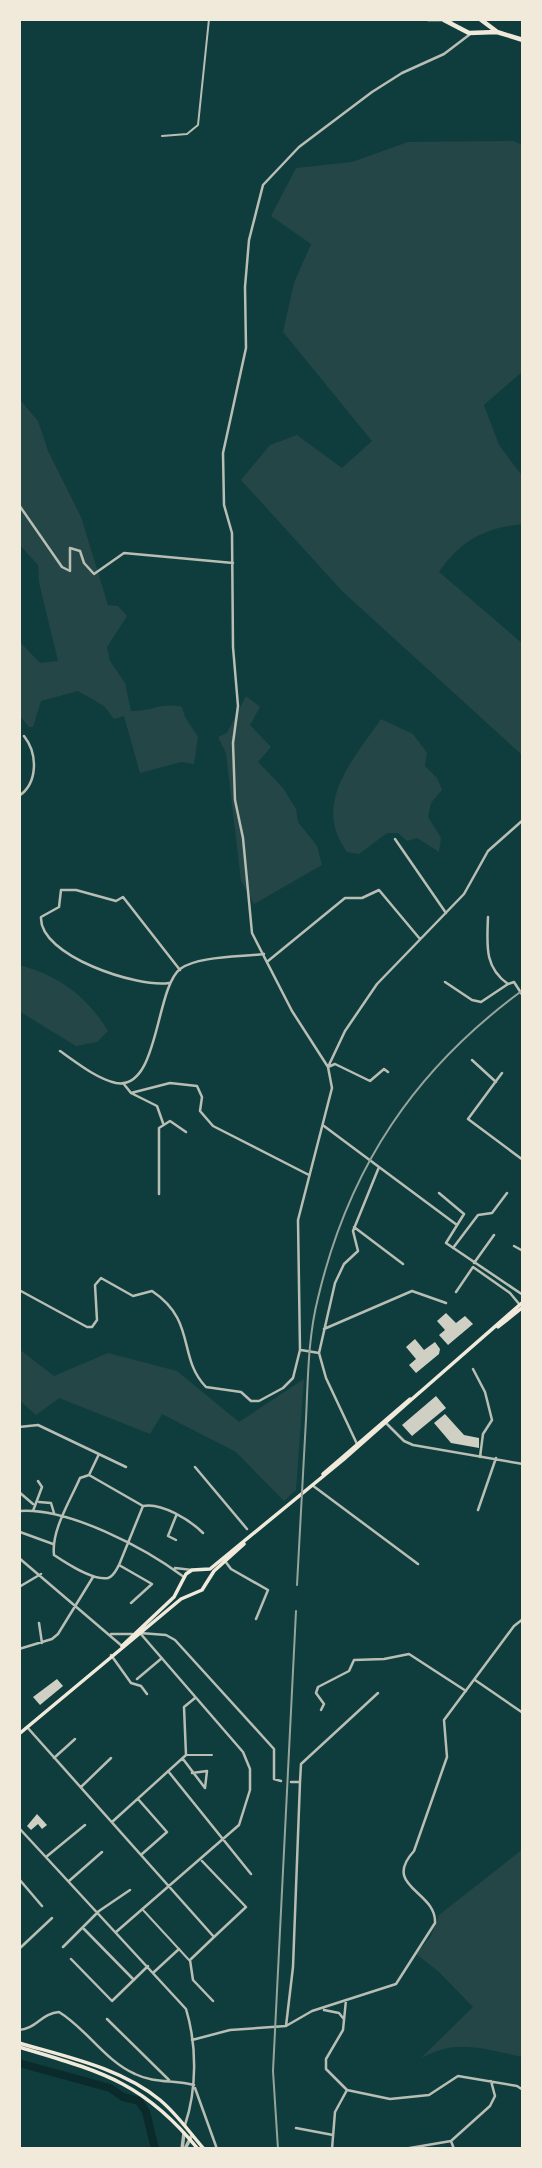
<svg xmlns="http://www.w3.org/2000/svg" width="542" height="2168" font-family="Lora,serif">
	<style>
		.green { fill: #244646 }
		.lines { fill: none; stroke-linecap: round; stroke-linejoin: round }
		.river { stroke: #0a2a2b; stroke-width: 8 }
		.building { fill: #cfcfc3 }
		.service { stroke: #b8beb3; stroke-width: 2 }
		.minor { stroke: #b8beb3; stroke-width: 2.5 }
		.tertiary { stroke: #b8beb3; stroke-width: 3.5 }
		.secondary { stroke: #f1e9da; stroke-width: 3.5 }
		.primary { stroke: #f1e9da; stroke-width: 4.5 }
		.rail { stroke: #97a49c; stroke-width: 2 }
	</style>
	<rect width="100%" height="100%" fill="#0f3d3e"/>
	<path class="green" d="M513,141L523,145V371L484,405L499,445L523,477V524C485,528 461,540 439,572L523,644L522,755L343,592L241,480L270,445L297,435L342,468L372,441L283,332L294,283L311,244L271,216L296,168L352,162L408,142Z
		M19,399L38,421L48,451L81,517L108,605L118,606L127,616L107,647L110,661L125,683L131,711C152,712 160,702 182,707L185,717L198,737L194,764L181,762L140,773L124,716L114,719L104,706L78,691L41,701L33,727H29L19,715V641L40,663L58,661L39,582L38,565L19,544Z
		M246,696L260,707L250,725L271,747L258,762L283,788L296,809L298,822L317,846L322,865L254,904L241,881L226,753L218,737L227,733Z
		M381,719L413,734L427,753L425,766L437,778L442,790L431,803L428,817L441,838L439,852L417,838L407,841L398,833H387L359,854L347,852C311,803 354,759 381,719Z
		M19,965C58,975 87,996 108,1031L97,1042L76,1046L19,1011Z
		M19,1349L54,1376L108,1353L177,1371L239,1422L304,1379L296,1490L284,1501L236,1452L162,1414L150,1434L59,1398L36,1415L19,1400Z
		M523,1849V2057C484,2049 458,2038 421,2058L473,2007L438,1971L416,1954L431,1936L439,1915Z"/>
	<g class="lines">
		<path class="river" d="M19,2063L110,2088L123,2097L139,2101L146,2112L155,2149"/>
	</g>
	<path class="building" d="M446,1313L456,1323L465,1316L473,1324L448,1345L439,1335L445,1330L437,1321Z
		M415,1339L424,1350L435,1342L440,1349L439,1354L416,1373L409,1365L416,1359L406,1347Z
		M436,1396L446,1408L412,1436L402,1425Z
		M445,1414L464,1435L479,1438V1448L451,1443L434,1423Z
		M57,1679L63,1686L40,1705L33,1697Z
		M37,1814L47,1825L42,1829L38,1824L31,1830L27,1826Z"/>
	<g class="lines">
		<path class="service" d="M162,136L187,134L198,125L209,19
			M187,1755H212
			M143,1910L189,1960"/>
		<path class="minor" d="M19,505L62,567L70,571V548L80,551L84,563L94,574L124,553L233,563
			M19,796C38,783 38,754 24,736
			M395,839L446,913
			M488,917C487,945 484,967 508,984L514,982L523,996
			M268,961L345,898H362L379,890L420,939
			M445,982L472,1000L481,1002L508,984
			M169,983C138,988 39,956 41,917L59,907L61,890H76L116,901L123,897L180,970
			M60,1051C76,1062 97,1079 116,1083C159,1091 155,989 180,969C197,956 241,957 264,954
			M472,1060L496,1082
			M388,1072L384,1069L370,1081L335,1064L328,1067L345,1031L377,984L464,894L488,851L523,820
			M502,1073L468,1119L523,1160
			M123,1083L131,1093L157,1106L163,1123
			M131,1093L170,1083L197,1086L202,1097L200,1111L213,1126L309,1175
			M324,1126L379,1167L353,1231L358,1251L344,1264L335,1283L319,1353L326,1378L357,1444
			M379,1167L457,1225
			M439,1193L464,1214L446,1243L523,1295
			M159,1194V1128L170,1121L186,1132
			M354,1227L403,1264
			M514,1246L523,1251
			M453,1248L478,1215L492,1213L507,1193
			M474,1263L494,1235
			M19,1290L87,1327H92L97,1320L95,1285L101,1278L133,1296L152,1291C197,1321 177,1357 206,1387L241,1392L251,1401H259L283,1388L293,1378L300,1350L298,1220L332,1088L328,1067L292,1011L252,933L243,838L235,800L233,743L238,706L233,647L232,533L224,505L223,453L246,348L245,287L249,240L263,185L299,147L372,92L402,73L444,54L469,35
			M456,1292L473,1267L510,1293L520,1305
			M324,1329L412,1291L446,1303
			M301,1350L319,1353
			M473,1369L485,1392L492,1420L483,1434L480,1457
			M386,1423L404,1441L413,1445L523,1464
			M19,1427L38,1425L126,1467
			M195,1467L247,1529
			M89,1475L143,1506L119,1565C116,1570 114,1576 108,1578C93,1581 66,1563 54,1555C51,1531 70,1501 80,1478Z
			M89,1475L99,1454
			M312,1485L418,1564
			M19,1492L33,1504
			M39,1502L51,1503L54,1513
			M143,1506C161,1502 190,1520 203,1533
			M478,1510L496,1458
			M19,1511C68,1507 145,1548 184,1577
			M33,1511L42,1487L38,1481
			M20,1532L53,1544
			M176,1540L168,1536L176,1516
			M19,1558L122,1646
			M225,1561L231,1569L268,1590L256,1619
			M119,1565L152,1584L131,1603
			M175,1568L192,1570
			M19,1587L41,1574
			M39,1623L42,1643
			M140,1633L166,1635L175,1640L274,1749V1779L281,1781
			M111,1634H132
			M19,1649L52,1639L58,1634L93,1577
			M111,1655L131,1683L141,1686L147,1694
			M137,1679L162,1658
			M475,1680L523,1713
			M321,1710L324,1704L316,1693L318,1687L349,1671L354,1660L384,1659L409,1654L466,1691
			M27,1727L214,1937L246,1907L202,1861
			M54,1758L75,1739
			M183,1759L205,1788L207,1771L192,1773
			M168,1771L251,1874
			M300,1782L301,1764L378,1693
			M81,1787L111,1758
			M138,1799L167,1832L142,1854
			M112,1822L186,1755L184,1707L195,1698
			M19,1828L186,2009C197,2045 197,2089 185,2125
			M46,1857L85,1825
			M19,1879L42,1906
			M69,1881L102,1852
			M83,1928L134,1980
			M116,1932L239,1825L250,1790V1769L243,1752L140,1633
			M63,1947L99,1911L130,1890
			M19,1949L52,1918
			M71,1959L112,2001L148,1966
			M154,1972L179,1949
			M346,2000L343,2030L326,2059V2069L347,2090L390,2099L429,2095L458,2076L517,2086L523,2090
			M213,2001L193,1980L190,1960L214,1937
			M324,2010L339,2013L343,2018
			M107,2019L169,2080
			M286,2026L293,1967L300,1782H291
			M19,2030C36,2029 42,2013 59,2012C87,2029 104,2060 135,2074C153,2083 174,2080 194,2085
			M192,2040L230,2030L286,2026L312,2011L396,1984L435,1923C437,1891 381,1887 414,1851L447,1757L444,1720L514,1626L523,1619
			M195,2088L217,2149
			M296,2128L333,2135
			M451,2141L454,2149
			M332,2149L335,2112L347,2090
			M404,2149L451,2141L490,2106L495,2096L491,2081"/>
		<path class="tertiary" d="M182,2149L184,2133
			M185,2149L192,2135"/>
		<path class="secondary" d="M498,1327L523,1307
			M419,1393L523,1302
			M323,1474L410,1399
			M122,1646L174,1597L186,1574L192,1570L210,1569L343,1460L420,1392
			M19,1734L181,1599L202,1590L214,1571L244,1544
			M19,2043C67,2057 121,2068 160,2100C177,2114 189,2132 204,2149
			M19,2047C99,2071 143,2081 198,2149"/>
		<path class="primary" d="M428,19H453
			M480,19L496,31
			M444,20L469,33L497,32L523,40"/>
		<path class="rail" d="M297,1585C300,1529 303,1474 306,1419C308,1379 308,1337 318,1298C349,1167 415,1069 523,990
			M278,2149L273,2071L296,1611"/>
	</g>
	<rect width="542" height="2168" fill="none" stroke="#f1e9da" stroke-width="42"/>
</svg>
